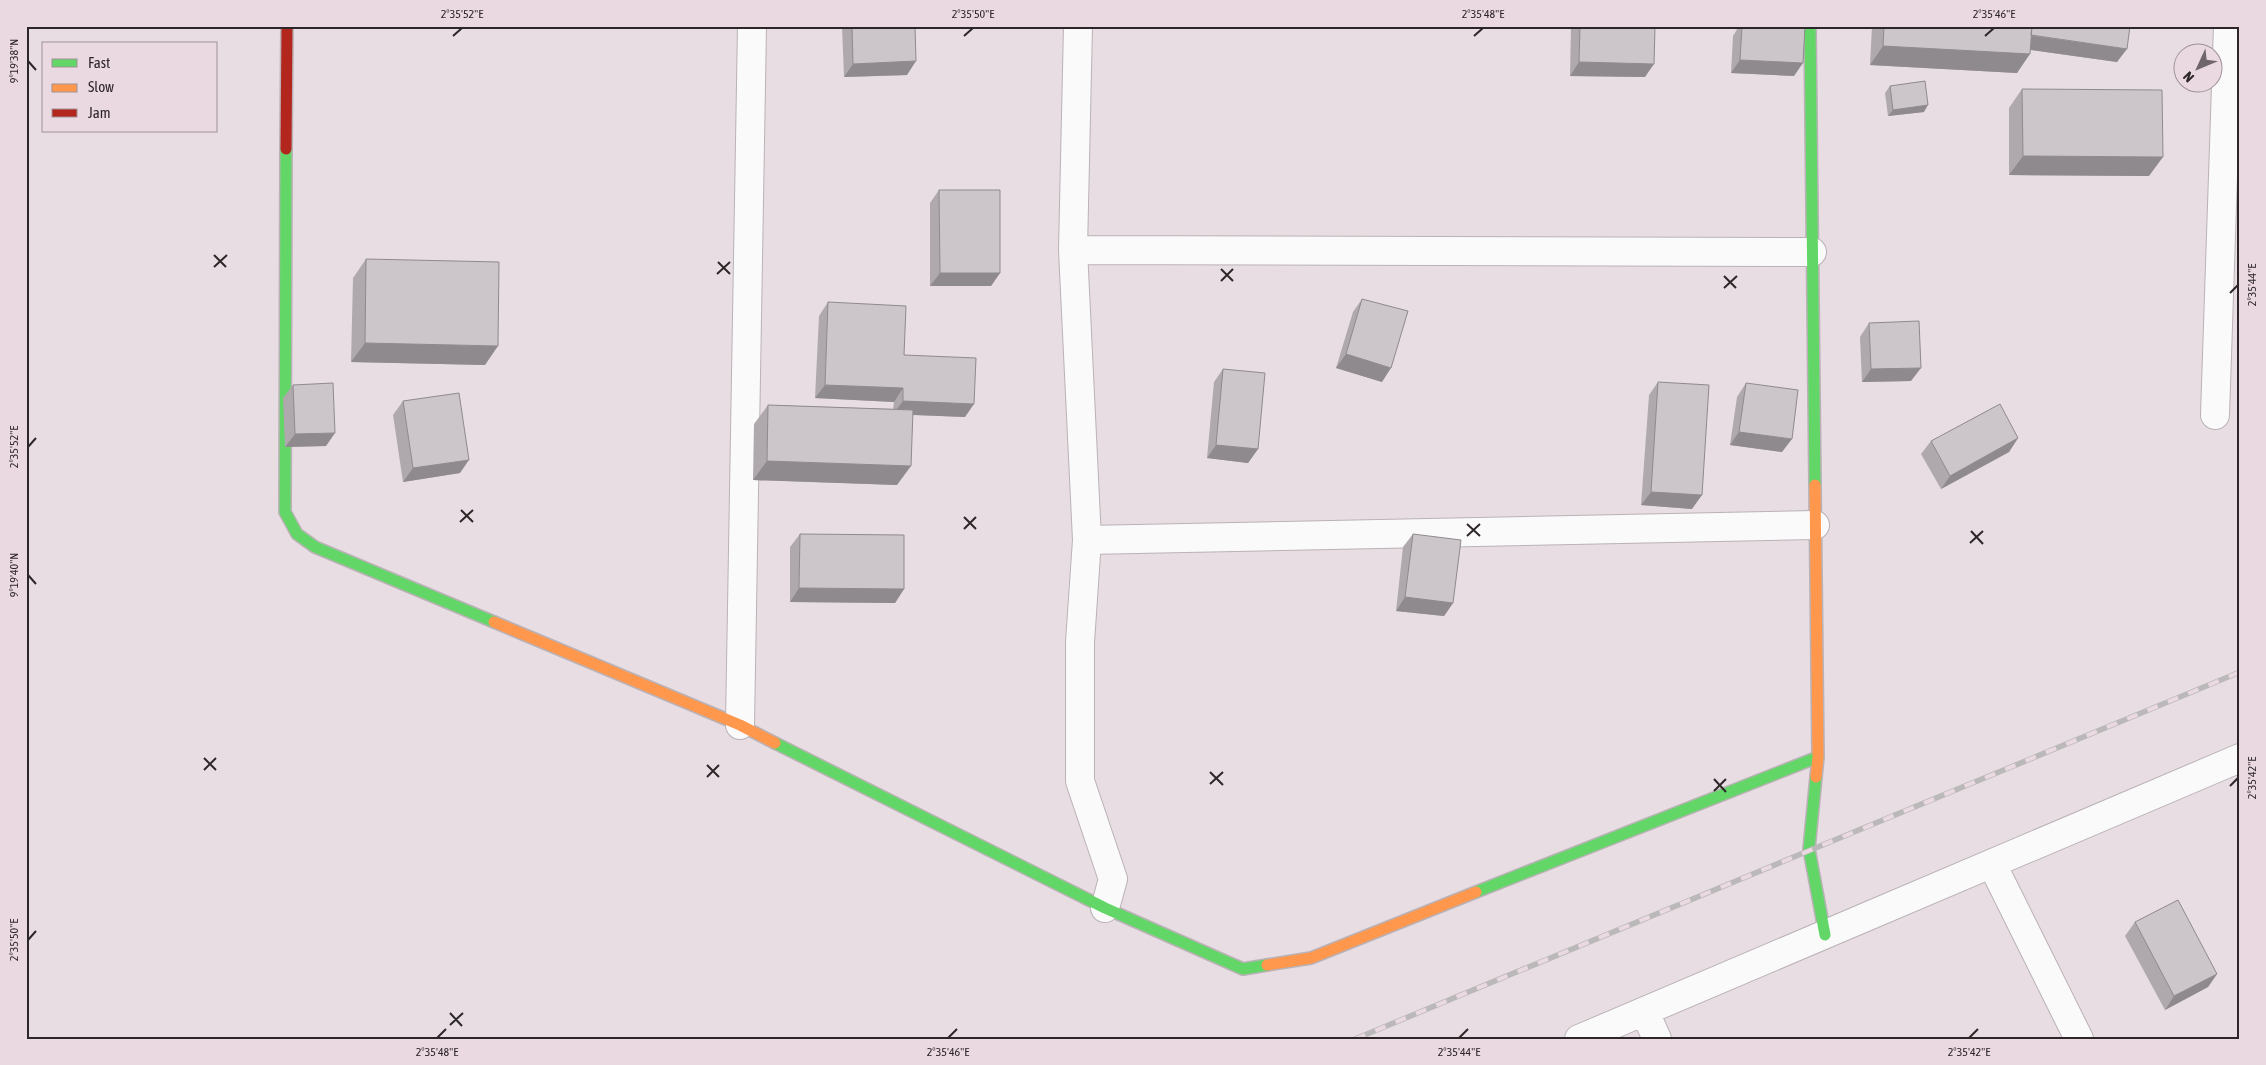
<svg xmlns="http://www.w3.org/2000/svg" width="2266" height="1065" font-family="'Asap Condensed',sans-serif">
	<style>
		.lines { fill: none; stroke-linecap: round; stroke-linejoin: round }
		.street-casing { stroke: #bab2b6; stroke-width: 30 }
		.fast-casing { stroke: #bab2b6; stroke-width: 14 }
		.slow-casing { stroke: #bab2b6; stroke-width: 14 }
		.jam-casing { stroke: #bab2b6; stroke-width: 14 }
		.street { stroke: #fbfafb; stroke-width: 28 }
		.fast { stroke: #63d668; stroke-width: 11 }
		.slow { stroke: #ff974d; stroke-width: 11 }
		.jam { stroke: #b3261e; stroke-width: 11 }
		.rail-casing { stroke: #bbb8b9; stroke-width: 5.5 }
		.rail { stroke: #ebd9e1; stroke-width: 4; stroke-dasharray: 11; stroke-linecap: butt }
		.wall { fill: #afa9ae }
		.shaded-wall { fill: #8f8a8d }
		.building { fill: #ccc5ca; stroke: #8f8a8d }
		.ticks { fill: none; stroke: #2d2629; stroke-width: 2 }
		.neatline { fill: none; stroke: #2d2629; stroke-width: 2 }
		.ticks-label { font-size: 12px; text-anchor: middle; fill: #2d2629 }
	</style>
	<rect width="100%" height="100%" fill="#e7dde2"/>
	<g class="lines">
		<defs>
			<path id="street" d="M1078,26L1073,250L1087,540L1080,642V781L1113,879L1105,908
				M1073,250L1812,252
				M2215,415L2228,26
				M1087,540L1815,525
				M740,725L752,26
				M1992,864L2079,1039
				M1645,1012L1657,1039
				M1579,1039L2240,758"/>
			<path id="fast" d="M1810,26L1815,485
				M286,149L285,512L297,534L315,547L494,622
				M775,743L1105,908L1243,969L1267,965
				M1816,777L1809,849L1825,935
				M1476,892L1818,757"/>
			<path id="slow" d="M1815,485L1818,757L1816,777
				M494,622L740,725L775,743
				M1267,965L1311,958L1476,892"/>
			<path id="jam" d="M286,149L287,26"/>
		</defs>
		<use href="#street" class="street-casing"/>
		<use href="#fast" class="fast-casing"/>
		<use href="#slow" class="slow-casing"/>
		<use href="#jam" class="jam-casing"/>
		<use href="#street" class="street"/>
		<use href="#fast" class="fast"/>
		<use href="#slow" class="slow"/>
		<use href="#jam" class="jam"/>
		<defs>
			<path id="rail" d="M1355,1039L2240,672"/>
		</defs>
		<use href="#rail" class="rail-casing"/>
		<use href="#rail" class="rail"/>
	</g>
	<path class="wall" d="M842,26H915L907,75L844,77Z
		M1571,26H1655L1645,77L1570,76Z
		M1739,26H1805L1794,76L1731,73L1733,36Z
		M1872,26H2130L2117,62L2030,50L2017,73L1870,65Z
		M1890,86L1924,112L1888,116L1885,93Z
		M2022,89L2149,176L2009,175V108Z
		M939,190L1000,273L991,286H930V203Z
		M366,259L485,365L351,362L353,278Z
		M1362,299L1382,382L1336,368L1353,312Z
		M828,302L904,355L965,417L912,415L897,485L753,480L754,424L768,405L893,409L894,402L815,398L819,316Z
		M1869,323L1911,381L1862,382L1860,337Z
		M1223,369L1258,449L1248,463L1207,458L1214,382Z
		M1658,382L1692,509L1641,505L1649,395Z
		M1746,383L1782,452L1730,445L1737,397Z
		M293,385L326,446L285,447L283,398Z
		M403,401L460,473L403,482L393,415Z
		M2018,438L2009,452L1941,489L1921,454L1931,441Z
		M800,534L904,589L895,603L790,602V547Z
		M1413,534L1453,603L1444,616L1396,611L1403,547Z
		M2135,922L2217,974L2208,987L2165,1010L2125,936Z"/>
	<path class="shaded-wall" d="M2027,35L2127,49L2117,62L2018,48Z
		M1883,46L2030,54L2017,73L1870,65Z
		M1740,60L1803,63L1794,76L1731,73Z
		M916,61L907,75L844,77L853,64Z
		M1579,62L1654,64L1645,77L1570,76Z
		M1928,105L1924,112L1888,116L1893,110Z
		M2023,156L2163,157L2149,176L2009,175Z
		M940,273H1000L991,286H930Z
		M365,343L498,346L485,365L351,362Z
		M1346,354L1391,368L1382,382L1336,368Z
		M1921,368L1911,381L1862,382L1871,369Z
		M825,385L903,388L894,402L815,398Z
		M903,401L974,404L965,417L893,414Z
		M1739,432L1792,439L1782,452L1730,445Z
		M335,433L326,446L285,447L295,434Z
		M2018,438L2009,452L1941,489L1950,476Z
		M1216,445L1258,449L1248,463L1207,458Z
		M469,460L460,473L403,482L413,468Z
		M767,461L911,466L897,485L753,480Z
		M1651,492L1702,495L1692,509L1641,505Z
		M799,588L904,589L895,603L790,602Z
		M1405,597L1453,603L1444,616L1396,611Z
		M2217,974L2208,987L2165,1010L2174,996Z"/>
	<path class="building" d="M852,26H915L916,61L853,64Z
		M1580,26H1655L1654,64L1579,62Z
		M1742,26H1805L1803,63L1740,60Z
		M1884,26H2032L2030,54L1883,46Z
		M2032,26H2130L2127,49L2031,35Z
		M1925,81L1928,105L1893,110L1890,86Z
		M2022,89L2162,90L2163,157L2023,156Z
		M939,190H1000V273H940Z
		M366,259L499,262L498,346L365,343Z
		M1362,299L1408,311L1391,368L1346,354Z
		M828,302L906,306L904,355L976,358L974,404L903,401V388L825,385Z
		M1919,321L1921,368L1871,369L1869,323Z
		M1223,369L1265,373L1258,449L1216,445Z
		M1658,382L1709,385L1702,495L1651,492Z
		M333,383L335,433L295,434L293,385Z
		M1746,383L1798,390L1792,439L1739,432Z
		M459,393L469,460L413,468L403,401Z
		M2000,404L2018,438L1950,476L1931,441Z
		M768,405L913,410L911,466L767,461Z
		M800,534L904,535V589L799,588Z
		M1413,534L1461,540L1453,603L1405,597Z
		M2178,900L2217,974L2174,996L2135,922Z"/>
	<path class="ticks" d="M453,36L462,28M964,36L973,28M1474,36L1483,28M1985,36L1994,28M28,61L36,70M214,255L226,267M718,262L730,274M214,267L227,255M1221,269L1233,281M717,274L730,262M1724,276L1736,288M1221,281L1233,269M1724,288L1737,276M2230,293L2238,285M28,447L36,438M461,510L473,522M964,517L976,529M460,522L473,510M1467,524L1480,536M964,529L976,517M1971,531L1983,544M1467,536L1480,524M1970,543L1983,531M28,575L36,584M204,758L216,770M707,765L719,777M204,770L216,758M1210,772L1223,785M707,777L719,765M1714,779L1726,792M1210,784L1223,772M2230,786L2238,778M1714,791L1726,779M28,940L36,931M450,1013L462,1026M450,1025L463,1013M437,1038L446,1029M948,1038L957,1029M1459,1038L1468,1029M1969,1038L1978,1029"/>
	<rect width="2266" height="1065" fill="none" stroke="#ebd9e1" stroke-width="55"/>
	<rect x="42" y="42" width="175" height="90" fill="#ebd9e1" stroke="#9f9197"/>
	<rect x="52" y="59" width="25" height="8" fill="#63d668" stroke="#9f9197"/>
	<text x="88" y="68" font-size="15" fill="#2d2629">Fast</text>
	<rect x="52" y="84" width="25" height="8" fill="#ff974d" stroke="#9f9197"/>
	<text x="88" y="92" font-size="15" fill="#2d2629">Slow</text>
	<rect x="52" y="109" width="25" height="8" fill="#b3261e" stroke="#9f9197"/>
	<text x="88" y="118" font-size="15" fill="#2d2629">Jam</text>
	<g transform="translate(2198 68) rotate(226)"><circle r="24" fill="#ebd9e1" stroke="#9f9197"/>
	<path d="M0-4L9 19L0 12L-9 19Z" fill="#6e666a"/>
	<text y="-8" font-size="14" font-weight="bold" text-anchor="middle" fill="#2d2629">N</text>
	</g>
	<rect x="28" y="28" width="2210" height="1010" class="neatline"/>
	<g class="ticks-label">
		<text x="462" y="18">2°35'52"E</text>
		<text x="973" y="18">2°35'50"E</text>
		<text x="1483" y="18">2°35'48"E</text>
		<text x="1994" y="18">2°35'46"E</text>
		<text transform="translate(14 61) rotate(-90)" y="4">9°19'38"N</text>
		<text transform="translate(2252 285) rotate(-90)" y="4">2°35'44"E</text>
		<text transform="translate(14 447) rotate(-90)" y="4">2°35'52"E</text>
		<text transform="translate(14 575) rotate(-90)" y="4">9°19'40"N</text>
		<text transform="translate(2252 778) rotate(-90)" y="4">2°35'42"E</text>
		<text transform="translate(14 940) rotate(-90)" y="4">2°35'50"E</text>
		<text x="437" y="1056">2°35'48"E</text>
		<text x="948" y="1056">2°35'46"E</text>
		<text x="1459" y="1056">2°35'44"E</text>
		<text x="1969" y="1056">2°35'42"E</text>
	</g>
</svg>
